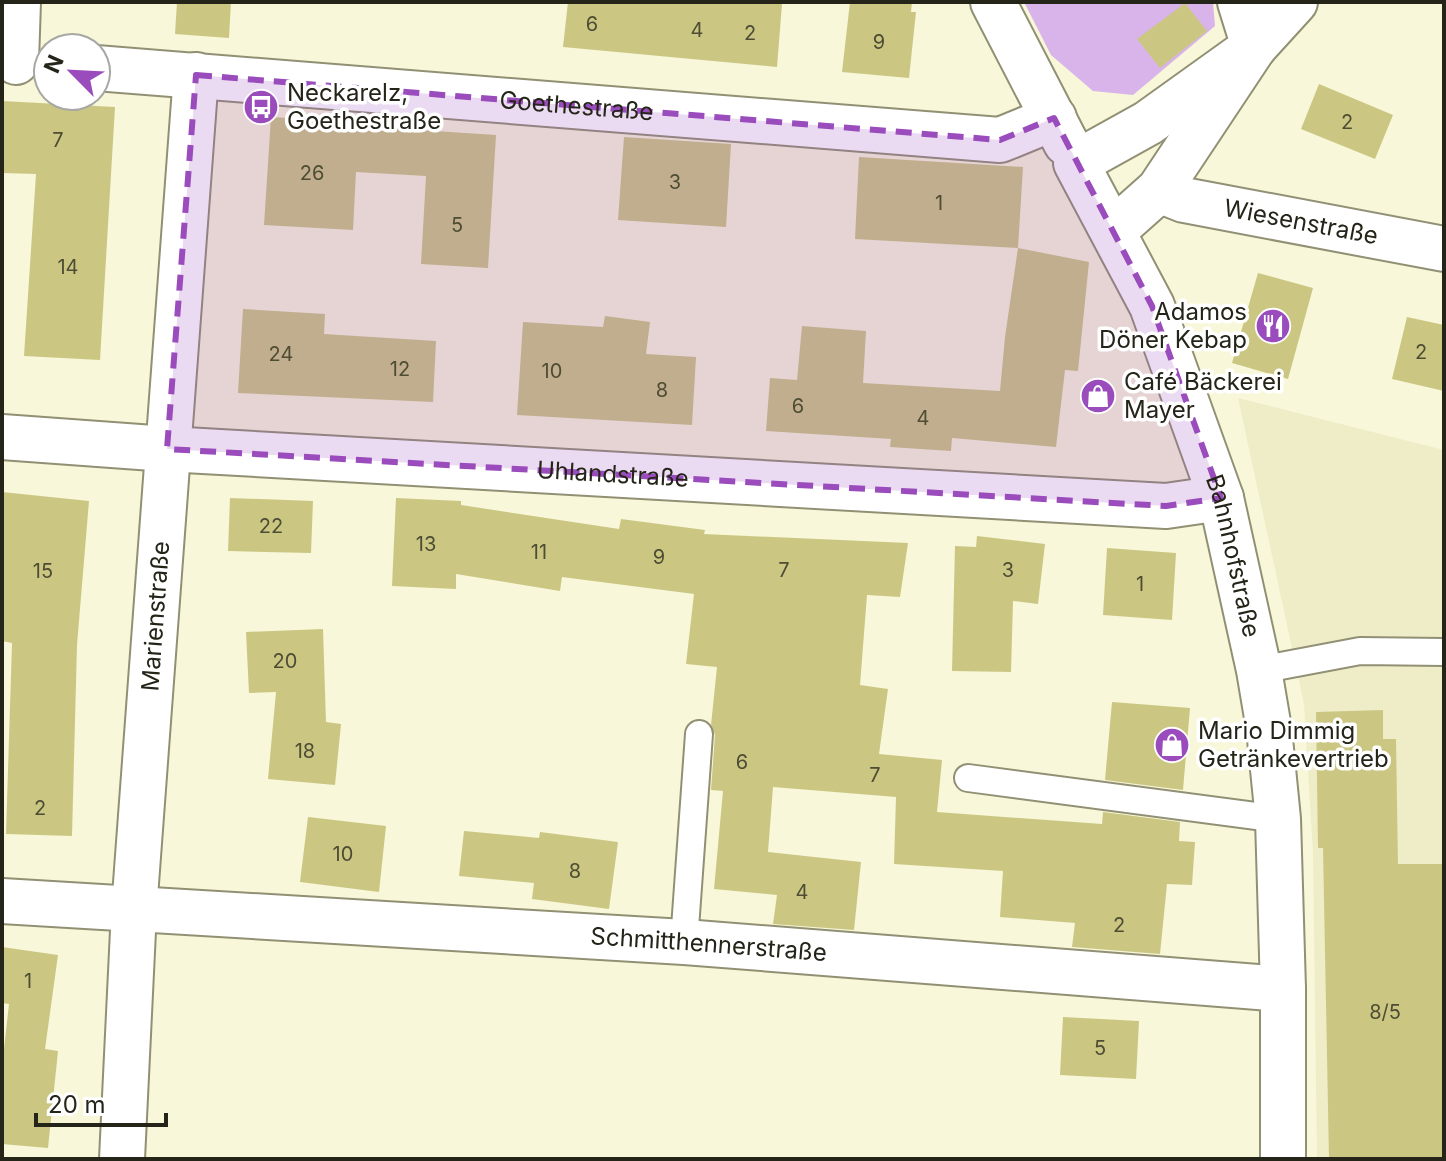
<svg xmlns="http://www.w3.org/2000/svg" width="1446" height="1161" font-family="Inter,sans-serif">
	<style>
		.built { fill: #efedc8 }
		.green { fill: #d8b4ea }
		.building { fill: #cbc783 }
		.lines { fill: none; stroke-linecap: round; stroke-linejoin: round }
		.lane-casing { stroke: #919074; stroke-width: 30 }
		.street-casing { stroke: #919074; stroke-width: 48 }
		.secondary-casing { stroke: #919074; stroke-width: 48 }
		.lane { stroke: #fff; stroke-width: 26 }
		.street { stroke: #fff; stroke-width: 44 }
		.secondary { stroke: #fff; stroke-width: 44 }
		.marked { fill: #9a4bbc; fill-opacity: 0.2; stroke: #9a4bbc; stroke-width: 6; stroke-dasharray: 16 10; stroke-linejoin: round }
		.labels { text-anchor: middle; stroke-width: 7; stroke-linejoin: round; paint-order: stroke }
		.number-label { font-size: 20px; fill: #4e4d34 }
		.poi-label { font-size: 24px; fill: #242419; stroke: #fff; text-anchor: start }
		.street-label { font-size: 24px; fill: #242419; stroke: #fff }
	</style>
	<rect width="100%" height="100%" fill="#f8f7d9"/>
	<path class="built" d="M1238,398L1444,450V1159H1317L1313,854L1304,704Z"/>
	<path class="green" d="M1024,2H1213L1215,26L1133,95L1093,91L1051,55Z"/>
	<path class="building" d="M177,2H231L229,38L175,34Z
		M568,2L782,4L777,67L563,47Z
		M850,2H912L911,12H916L909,78L842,72Z
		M1185,3L1207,31L1160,68L1137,39Z
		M1319,84L1393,115L1375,159L1301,129Z
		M2,101L115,107L100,360L24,356L36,174L2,173Z
		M271,117L359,122V126L496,135L488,268L421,264L426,176L356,172L353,230L264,225Z
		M624,137L731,144L726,227L618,220Z
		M859,157L1023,167L1018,248L855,239Z
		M1018,248L1089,262L1078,371L1065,370L1056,447L952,438L951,451L890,447L891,439L766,431L770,378L797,380L802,326L866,331L863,383L1000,391L1005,337Z
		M1258,273L1313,288L1288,379L1232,363Z
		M243,309L325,314L324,334L436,341L433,402L238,393Z
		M605,316L650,322L646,354L696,357L692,425L517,415L523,322L603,327Z
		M1407,317L1444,325V391L1392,379Z
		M2,492L89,501L77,645L72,836L6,834L12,643L2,641Z
		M230,498L313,501L311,553L228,551Z
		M396,498L461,501V505L619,529L621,519L705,530L704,534L908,543L900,597L867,595L860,685L888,689L879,754L942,760L937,812L1102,824L1103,812L1180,822L1179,841L1195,842L1192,885L1167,884L1160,954L1072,947L1075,923L1000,917L1003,871L894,864L896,797L773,787L768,852L861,862L854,930L773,924L777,895L714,889L723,791L711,790L715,735L711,725L717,667L686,664L694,594L562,577L560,591L456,574V589L392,586Z
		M977,536L1045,544L1038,604L1013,601L1011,672L952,671L955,546L976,547Z
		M1107,548L1176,553L1172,620L1103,615Z
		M323,629L326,722L341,724L335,785L268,779L276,692L249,693L246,632Z
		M1112,702L1190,708L1183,790L1105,780Z
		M1383,710V739H1396L1398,864H1444V1159H1329L1323,848H1318L1316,712Z
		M308,817L386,826L379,892L300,882Z
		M464,831L539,838L540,832L618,842L609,909L532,899L534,883L459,876Z
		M2,947L58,955L45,1049L58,1051L48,1148L2,1144V1067L9,1004L2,1003Z
		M1063,1017L1139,1021L1136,1079L1060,1075Z"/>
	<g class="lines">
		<defs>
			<path id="lane" d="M1259,670L1360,651L1444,652
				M968,778L1278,819
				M684,942L699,734"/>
			<g id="street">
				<path d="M993,2L1066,143"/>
				<path d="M1240,2L1254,47"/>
				<path d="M16,62L18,2"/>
				<path id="s1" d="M96,68L1000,140L1054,118"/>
				<path id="s2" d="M1159,190L1184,200L1444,249"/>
				<path id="s3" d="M2,437L167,449L1166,506L1221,498"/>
				<path id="s4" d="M2,901L684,942L1283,989"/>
				<path id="s5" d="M122,1159L134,910L196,75"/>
			</g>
			<g id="secondary">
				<path id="s6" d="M1254,47L1148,123L1076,163L1152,306L1221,498L1259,670L1269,729L1278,819L1283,989V1159"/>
				<path d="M1113,231L1159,190L1254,47L1295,2"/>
			</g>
		</defs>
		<use href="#lane" class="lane-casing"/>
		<use href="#street" class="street-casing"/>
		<use href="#secondary" class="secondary-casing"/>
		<use href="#lane" class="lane"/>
		<use href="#street" class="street"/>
		<use href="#secondary" class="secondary"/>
	</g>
	<path class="marked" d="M196,75L1000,140L1054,118L1152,306L1221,498L1166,506L167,449Z"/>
	<defs>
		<symbol id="bus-disc" viewBox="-11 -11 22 22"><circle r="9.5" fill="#9a4bbc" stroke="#fff"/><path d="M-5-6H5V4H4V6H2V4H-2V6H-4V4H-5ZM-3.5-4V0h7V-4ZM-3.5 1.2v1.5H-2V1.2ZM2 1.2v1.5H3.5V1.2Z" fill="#fff"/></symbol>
		<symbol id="restaurant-disc" viewBox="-11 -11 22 22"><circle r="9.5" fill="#9a4bbc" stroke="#fff"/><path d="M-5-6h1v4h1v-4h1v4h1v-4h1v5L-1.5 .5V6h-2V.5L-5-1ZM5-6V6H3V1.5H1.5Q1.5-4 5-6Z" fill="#fff"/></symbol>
		<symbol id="shop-disc" viewBox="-11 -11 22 22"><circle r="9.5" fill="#9a4bbc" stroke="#fff"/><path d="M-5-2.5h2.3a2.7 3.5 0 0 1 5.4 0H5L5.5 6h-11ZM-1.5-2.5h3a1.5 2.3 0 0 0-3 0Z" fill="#fff"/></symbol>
	</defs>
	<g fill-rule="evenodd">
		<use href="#bus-disc" x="241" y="87" width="40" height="40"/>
		<use href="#restaurant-disc" x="1253" y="306" width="40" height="40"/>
		<use href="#shop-disc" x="1078" y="376" width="40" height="40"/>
		<use href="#shop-disc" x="1152" y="725" width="40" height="40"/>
	</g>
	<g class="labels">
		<g class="number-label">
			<text x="592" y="31">6</text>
			<text x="697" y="37">4</text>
			<text x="750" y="40">2</text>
			<text x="879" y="49">9</text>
			<text x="1347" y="129">2</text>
			<text x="58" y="147">7</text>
			<text x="312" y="180">26</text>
			<text x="675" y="189">3</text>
			<text x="939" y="210">1</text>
			<text x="457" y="232">5</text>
			<text x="68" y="274">14</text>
			<text x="1421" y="359">2</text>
			<text x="281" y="361">24</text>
			<text x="400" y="376">12</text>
			<text x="552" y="378">10</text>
			<text x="662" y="397">8</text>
			<text x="798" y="413">6</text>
			<text x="923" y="425">4</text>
			<text x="271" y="533">22</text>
			<text x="426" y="551">13</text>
			<text x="539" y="559">11</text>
			<text x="659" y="564">9</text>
			<text x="784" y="577">7</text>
			<text x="1008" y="577">3</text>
			<text x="43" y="578">15</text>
			<text x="1140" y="591">1</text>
			<text x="285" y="668">20</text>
			<text x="305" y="758">18</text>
			<text x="742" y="769">6</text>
			<text x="875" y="782">7</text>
			<text x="40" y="815">2</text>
			<text x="343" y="861">10</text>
			<text x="575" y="878">8</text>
			<text x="802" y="899">4</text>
			<text x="1119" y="932">2</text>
			<text x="28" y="988">1</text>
			<text x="1385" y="1019">8/5</text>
			<text x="1100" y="1055">5</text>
		</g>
		<g class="poi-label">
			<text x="287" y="101">Neckarelz,<tspan x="287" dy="28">Goethestraße</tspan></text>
			<text x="1247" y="320" text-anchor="end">Adamos<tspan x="1247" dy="28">Döner Kebap</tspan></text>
			<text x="1124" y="390">Café Bäckerei<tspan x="1124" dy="28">Mayer</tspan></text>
			<text x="1198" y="739">Mario Dimmig<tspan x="1198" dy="28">Getränkevertrieb</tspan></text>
		</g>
		<g class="street-label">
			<text dy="8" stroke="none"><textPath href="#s1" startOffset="482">Goethestraße</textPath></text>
			<text dy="8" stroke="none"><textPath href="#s2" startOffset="146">Wiesenstraße</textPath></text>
			<text dy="8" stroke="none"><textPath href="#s3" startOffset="612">Uhlandstraße</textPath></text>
			<text dy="8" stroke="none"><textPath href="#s6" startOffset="638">Bahnhofstraße</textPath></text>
			<text dy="8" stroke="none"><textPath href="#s5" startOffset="544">Marienstraße</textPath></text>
			<text dy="8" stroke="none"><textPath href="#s4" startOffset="708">Schmitthennerstraße</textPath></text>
		</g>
	</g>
	<rect width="1446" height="1161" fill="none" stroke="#242419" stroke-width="8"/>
	<g transform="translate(72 72) rotate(294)"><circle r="38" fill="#ffffff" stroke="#a7a7a3" stroke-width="2"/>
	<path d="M0-6L14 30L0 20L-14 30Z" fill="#9a4bbc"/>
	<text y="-12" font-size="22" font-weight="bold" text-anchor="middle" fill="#242419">N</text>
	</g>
	<path d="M36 1113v12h130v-12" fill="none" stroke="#242419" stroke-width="4"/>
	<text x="48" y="1113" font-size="24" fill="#242419" stroke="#ffffff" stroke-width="6" paint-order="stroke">20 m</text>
</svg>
